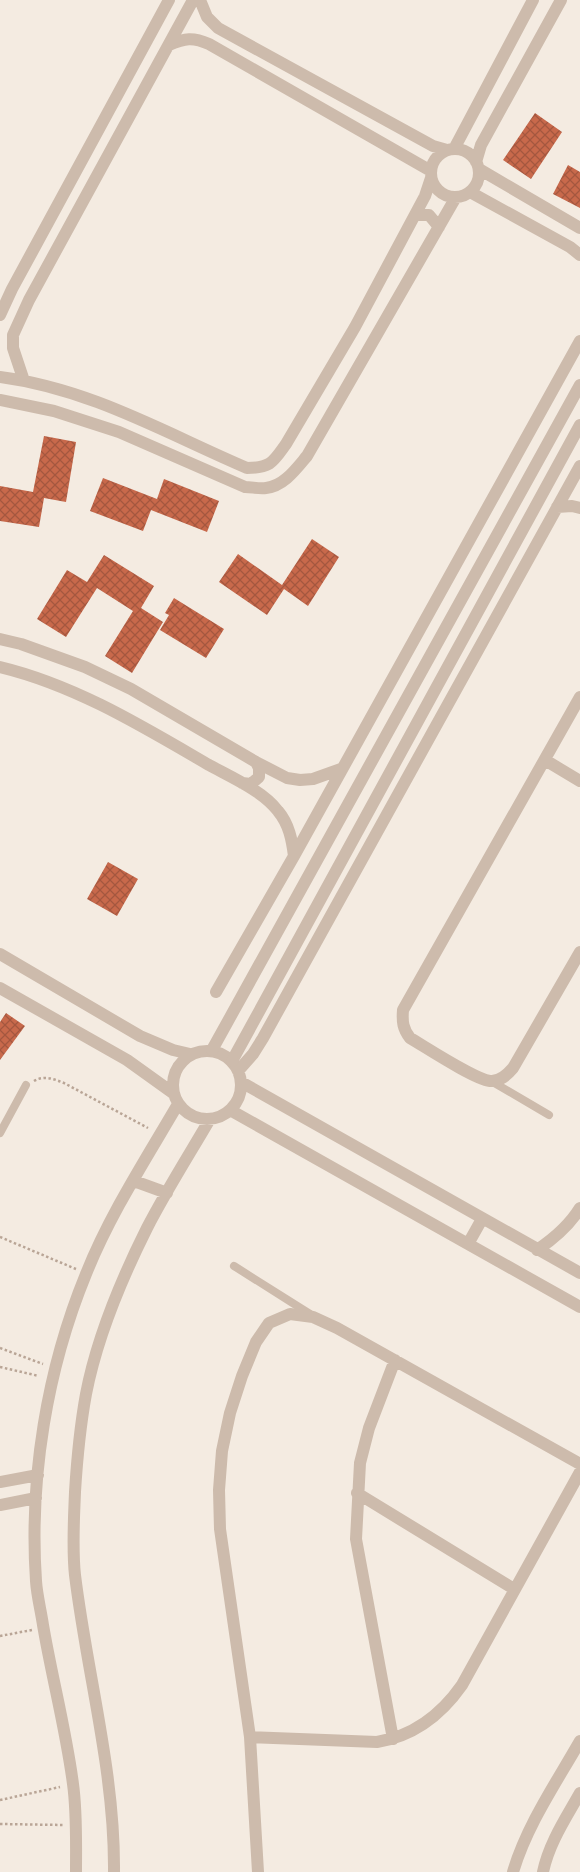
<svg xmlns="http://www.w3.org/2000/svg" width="580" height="1872" font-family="Signika,sans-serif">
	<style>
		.building { fill: url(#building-cross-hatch) }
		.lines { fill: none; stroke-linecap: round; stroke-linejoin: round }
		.path { stroke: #b9a596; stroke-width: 2.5; stroke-dasharray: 2.5 2.5; stroke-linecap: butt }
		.service { stroke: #cdbbac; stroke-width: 8 }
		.minor { stroke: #cdbbac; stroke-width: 12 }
		.tertiary { stroke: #cdbbac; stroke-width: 12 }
	</style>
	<defs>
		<pattern id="building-cross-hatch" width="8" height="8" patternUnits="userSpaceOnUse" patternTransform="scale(1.25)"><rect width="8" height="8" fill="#c8694b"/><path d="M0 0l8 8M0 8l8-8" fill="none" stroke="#a4573f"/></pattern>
	</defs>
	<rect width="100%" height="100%" fill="#f4ebe1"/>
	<path class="building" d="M535,113L562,132L531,179L503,160Z
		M568,165L580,172V208L553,194Z
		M44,436L76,442L66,502L44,498L39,527L0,521V486L33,492Z
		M103,478L157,499L164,479L219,501L207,532L151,510L143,531L90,511Z
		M312,539L339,557L308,606L284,589L267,615L219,582L238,554L282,585Z
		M104,555L154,586L141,608L163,622L132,673L105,656L133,611L97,588L66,637L37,619L67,570L87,582Z
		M174,598L224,629L206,658L160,630L169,615L165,613Z
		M108,862L138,879L117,916L87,899Z
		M6,1013L25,1026L0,1060V1022Z"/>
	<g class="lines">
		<path class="path" d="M34,1081C44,1075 54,1079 64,1083L148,1128
			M0,1237L76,1269
			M0,1348L43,1364
			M0,1367L39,1376
			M0,1636L32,1630
			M0,1800L60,1787
			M0,1824L63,1825"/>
		<path class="service" d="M491,1081L549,1115
			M0,1133L26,1085
			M234,1266L310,1314"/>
		<path class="minor" d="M200,0L207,17L218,28L433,146L447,150
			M169,45C185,38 193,37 209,44L431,171
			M454,149L533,0
			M431 173a24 24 0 1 1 48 0a24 24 0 1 1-48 0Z
			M476,162L481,145L561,0
			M479,169L580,228
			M470,192L570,247L580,255
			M415,215H429L439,227
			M0,315L12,289L169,0
			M0,377C91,389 165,433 247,468C271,468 273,462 286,444L355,327L425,196L431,178
			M24,381L13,348V335L29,300L193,0
			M0,400L54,411L119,432L245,487C252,487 259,489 266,488C284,486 296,469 307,456L456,197
			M557,507L572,506L580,508
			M0,639L21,644L85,667L131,689L256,762L287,778L300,780L313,779L341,769
			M0,667C75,685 142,726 209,765C231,777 263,791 278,811C289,824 292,840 294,856
			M580,697L403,1010C402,1022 403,1029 410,1038C427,1048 474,1079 490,1081C500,1082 507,1075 513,1068L580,952
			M545,760L580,781
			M242,783L251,784L259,777V768L256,762
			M0,954L140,1036L173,1050L190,1054
			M0,988L127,1060L173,1093
			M216,992L294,856L580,341
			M173 1085a34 34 0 1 1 68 0a34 34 0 1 1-68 0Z
			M238,1071L253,1054L263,1038L580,466
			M241,1082L580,1273
			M230,1110L580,1307
			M134,1181L167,1193
			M468,1244L482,1219
			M537,1250C555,1238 569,1226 580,1208
			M0,1482L38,1475
			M357,1493L514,1589
			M0,1505L36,1498
			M250,1737L377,1742C414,1736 441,1715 462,1685L580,1472
			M393,1739L356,1539L360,1463L369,1428L395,1360
			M76,1872C76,1843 77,1813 73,1784C66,1730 52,1678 43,1625C41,1611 37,1596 36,1581C29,1478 47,1369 86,1274C110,1214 146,1159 178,1104
			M114,1872C115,1772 87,1674 75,1575C72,1548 74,1519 75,1492C77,1459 80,1427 86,1394C97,1337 121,1280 147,1228C166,1191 189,1155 210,1119
			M258,1872L250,1737L220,1529L219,1490L222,1451L230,1413L242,1376L256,1342L269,1323L290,1314L313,1317L337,1328L580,1464
			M513,1872C527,1825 556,1783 580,1741
			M543,1872C549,1843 566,1818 580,1793"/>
		<path class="tertiary" d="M212,1050L580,385
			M232,1061L580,425"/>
	</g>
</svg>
